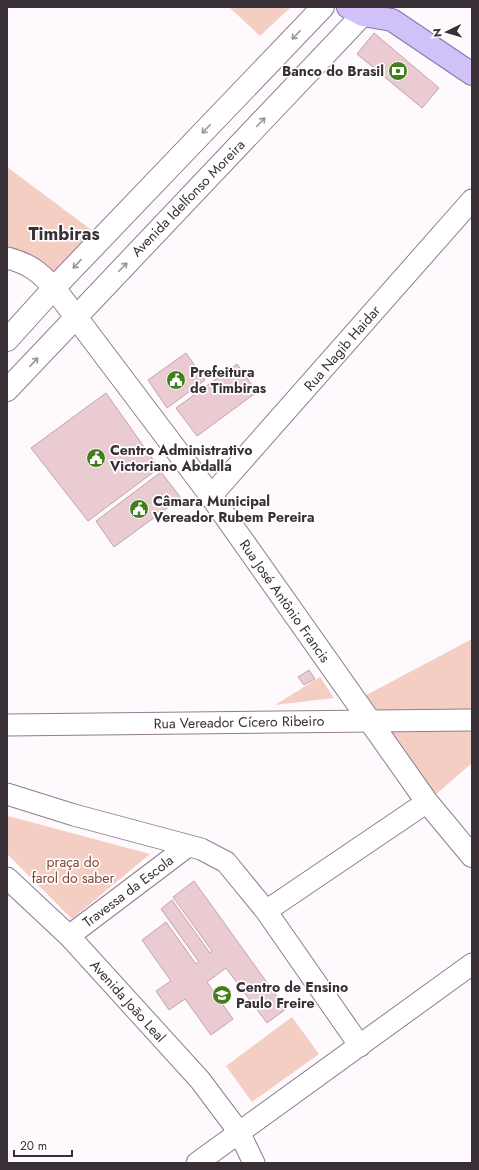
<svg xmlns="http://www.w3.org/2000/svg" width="479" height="1170" font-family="Jost,sans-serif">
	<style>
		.green { fill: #f4cec3 }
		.building { fill: #eacbd2; stroke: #c2a4aa }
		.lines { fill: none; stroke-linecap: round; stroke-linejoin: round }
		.minor-casing { stroke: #917d8f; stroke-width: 23 }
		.tertiary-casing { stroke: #917d8f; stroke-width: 24 }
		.primary-casing { stroke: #8873b2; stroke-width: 24 }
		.minor { stroke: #fff; stroke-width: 21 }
		.tertiary { stroke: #fff; stroke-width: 22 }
		.primary { stroke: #d1c1f9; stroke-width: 22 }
		.oneway { stroke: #9c979b }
		.labels { text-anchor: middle; stroke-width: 3.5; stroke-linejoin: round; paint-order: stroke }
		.poi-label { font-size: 14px; font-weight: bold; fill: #382f37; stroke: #fff; text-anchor: start }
		.street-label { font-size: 14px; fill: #382f37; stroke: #fff }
		.park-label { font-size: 14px; fill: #7f4231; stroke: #fff }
		.district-label { font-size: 18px; font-weight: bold; fill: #382f37; stroke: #fff }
	</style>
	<rect width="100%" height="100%" fill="#fdf9fd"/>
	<path class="green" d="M229,7H291L260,36Z
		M7,167L101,237L53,287L7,256Z
		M472,639V763L427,802L355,701Z
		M320,677L334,698L275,705Z
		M8,816L150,854L72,919L7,854Z
		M292,1017L319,1054L252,1102L226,1066Z"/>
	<path class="building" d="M374,33L439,88L422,108L357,54Z
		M186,353L205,380L167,408L148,380Z
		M237,364L257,392L197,436L176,408Z
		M106,393L159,468L88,521L31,448Z
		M161,472L181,498L114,547L96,521Z
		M309,670L315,679L304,685L298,677Z
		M194,881L286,1009L267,1023L226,968L207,982L233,1019L211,1035L185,999L169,1010L156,991L171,981L142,940L166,922L196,964L199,962L161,909L172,900L210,953L212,951L173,897Z"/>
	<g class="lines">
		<defs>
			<path id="minor" d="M7,258C28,263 40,272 54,288
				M211,496L472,200
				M7,725L472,720
				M7,794L74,815L201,849L226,862L266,911L360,1046
				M7,878L69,936L200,1080L239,1132L254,1163
				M266,911L427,802
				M69,936L188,846
				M197,1163L472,964"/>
			<path id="tertiary" d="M54,288L211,496L427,802L472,856
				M7,340L54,288L323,7
				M7,390L370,7"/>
			<path id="primary" d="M348,7L363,15L392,20L472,74"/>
		</defs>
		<use href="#minor" class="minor-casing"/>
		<use href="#tertiary" class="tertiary-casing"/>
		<use href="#primary" class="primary-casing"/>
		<use href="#minor" class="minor"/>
		<use href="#tertiary" class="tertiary"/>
		<use href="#primary" class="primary"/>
	</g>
	<defs><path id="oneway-shaft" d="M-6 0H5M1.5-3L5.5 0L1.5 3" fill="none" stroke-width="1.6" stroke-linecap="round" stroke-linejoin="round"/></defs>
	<g class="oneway">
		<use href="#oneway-shaft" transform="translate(296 35) rotate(134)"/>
		<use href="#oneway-shaft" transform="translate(261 122) rotate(-46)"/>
		<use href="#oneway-shaft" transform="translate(206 129) rotate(134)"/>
		<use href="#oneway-shaft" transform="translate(77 264) rotate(133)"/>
		<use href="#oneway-shaft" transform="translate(123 267) rotate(-46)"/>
		<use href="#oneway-shaft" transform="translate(34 362) rotate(-47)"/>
	</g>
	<defs>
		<symbol id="bank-disc" viewBox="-11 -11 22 22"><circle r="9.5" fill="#427e1a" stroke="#fff"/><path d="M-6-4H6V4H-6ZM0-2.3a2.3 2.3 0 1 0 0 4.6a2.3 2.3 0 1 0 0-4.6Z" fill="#fff"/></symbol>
		<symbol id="civic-disc" viewBox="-11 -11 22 22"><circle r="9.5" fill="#427e1a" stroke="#fff"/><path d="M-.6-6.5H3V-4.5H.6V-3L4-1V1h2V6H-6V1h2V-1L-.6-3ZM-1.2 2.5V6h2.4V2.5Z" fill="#fff"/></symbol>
		<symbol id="school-disc" viewBox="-11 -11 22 22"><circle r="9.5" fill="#427e1a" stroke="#fff"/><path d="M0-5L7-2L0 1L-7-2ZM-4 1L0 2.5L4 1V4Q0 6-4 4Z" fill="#fff"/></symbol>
	</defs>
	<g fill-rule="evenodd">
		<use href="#bank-disc" x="387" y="60" width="22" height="22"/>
		<use href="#civic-disc" x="165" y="369" width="22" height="22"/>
		<use href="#civic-disc" x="85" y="447" width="22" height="22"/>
		<use href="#civic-disc" x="128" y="498" width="22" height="22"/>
		<use href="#school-disc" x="211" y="984" width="22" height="22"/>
	</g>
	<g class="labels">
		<g class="poi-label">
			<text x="384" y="76" text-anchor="end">Banco do Brasil</text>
			<text x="190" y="377">Prefeitura<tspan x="190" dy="16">de Timbiras</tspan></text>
			<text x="110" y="455">Centro Administrativo<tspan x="110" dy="16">Victoriano Abdalla</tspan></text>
			<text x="153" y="506">Câmara Municipal<tspan x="153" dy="16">Vereador Rubem Pereira</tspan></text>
			<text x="236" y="992">Centro de Ensino<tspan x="236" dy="16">Paulo Freire</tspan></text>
		</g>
		<g class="street-label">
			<text transform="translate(188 198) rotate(-46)" y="5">Avenida Idelfonso Moreira</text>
			<text transform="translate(342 348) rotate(-49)" y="5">Rua Nagib Haidar</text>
			<text transform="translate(285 601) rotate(55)" y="5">Rua José Antônio Francis</text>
			<text transform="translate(239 722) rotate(-1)" y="5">Rua Vereador Cícero Ribeiro</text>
			<text transform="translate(128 891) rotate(-37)" y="5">Travessa da Escola</text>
			<text transform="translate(128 1001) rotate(48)" y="5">Avenida João Leal</text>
		</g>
		<g class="park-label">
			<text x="73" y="867">praça do<tspan x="73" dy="16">farol do saber</tspan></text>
		</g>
		<g class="district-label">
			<text x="64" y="240">Timbiras</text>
		</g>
	</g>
	<rect width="479" height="1170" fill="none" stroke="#382f37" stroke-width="16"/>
	<g transform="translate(447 32) rotate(265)" stroke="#ffffff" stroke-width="3" paint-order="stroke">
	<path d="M0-3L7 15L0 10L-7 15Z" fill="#382f37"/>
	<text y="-6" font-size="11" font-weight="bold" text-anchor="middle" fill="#382f37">N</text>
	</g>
	<path d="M14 1150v6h58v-6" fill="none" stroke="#382f37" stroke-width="2"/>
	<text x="20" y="1150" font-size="12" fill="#382f37" stroke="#ffffff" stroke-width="3" paint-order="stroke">20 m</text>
</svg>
